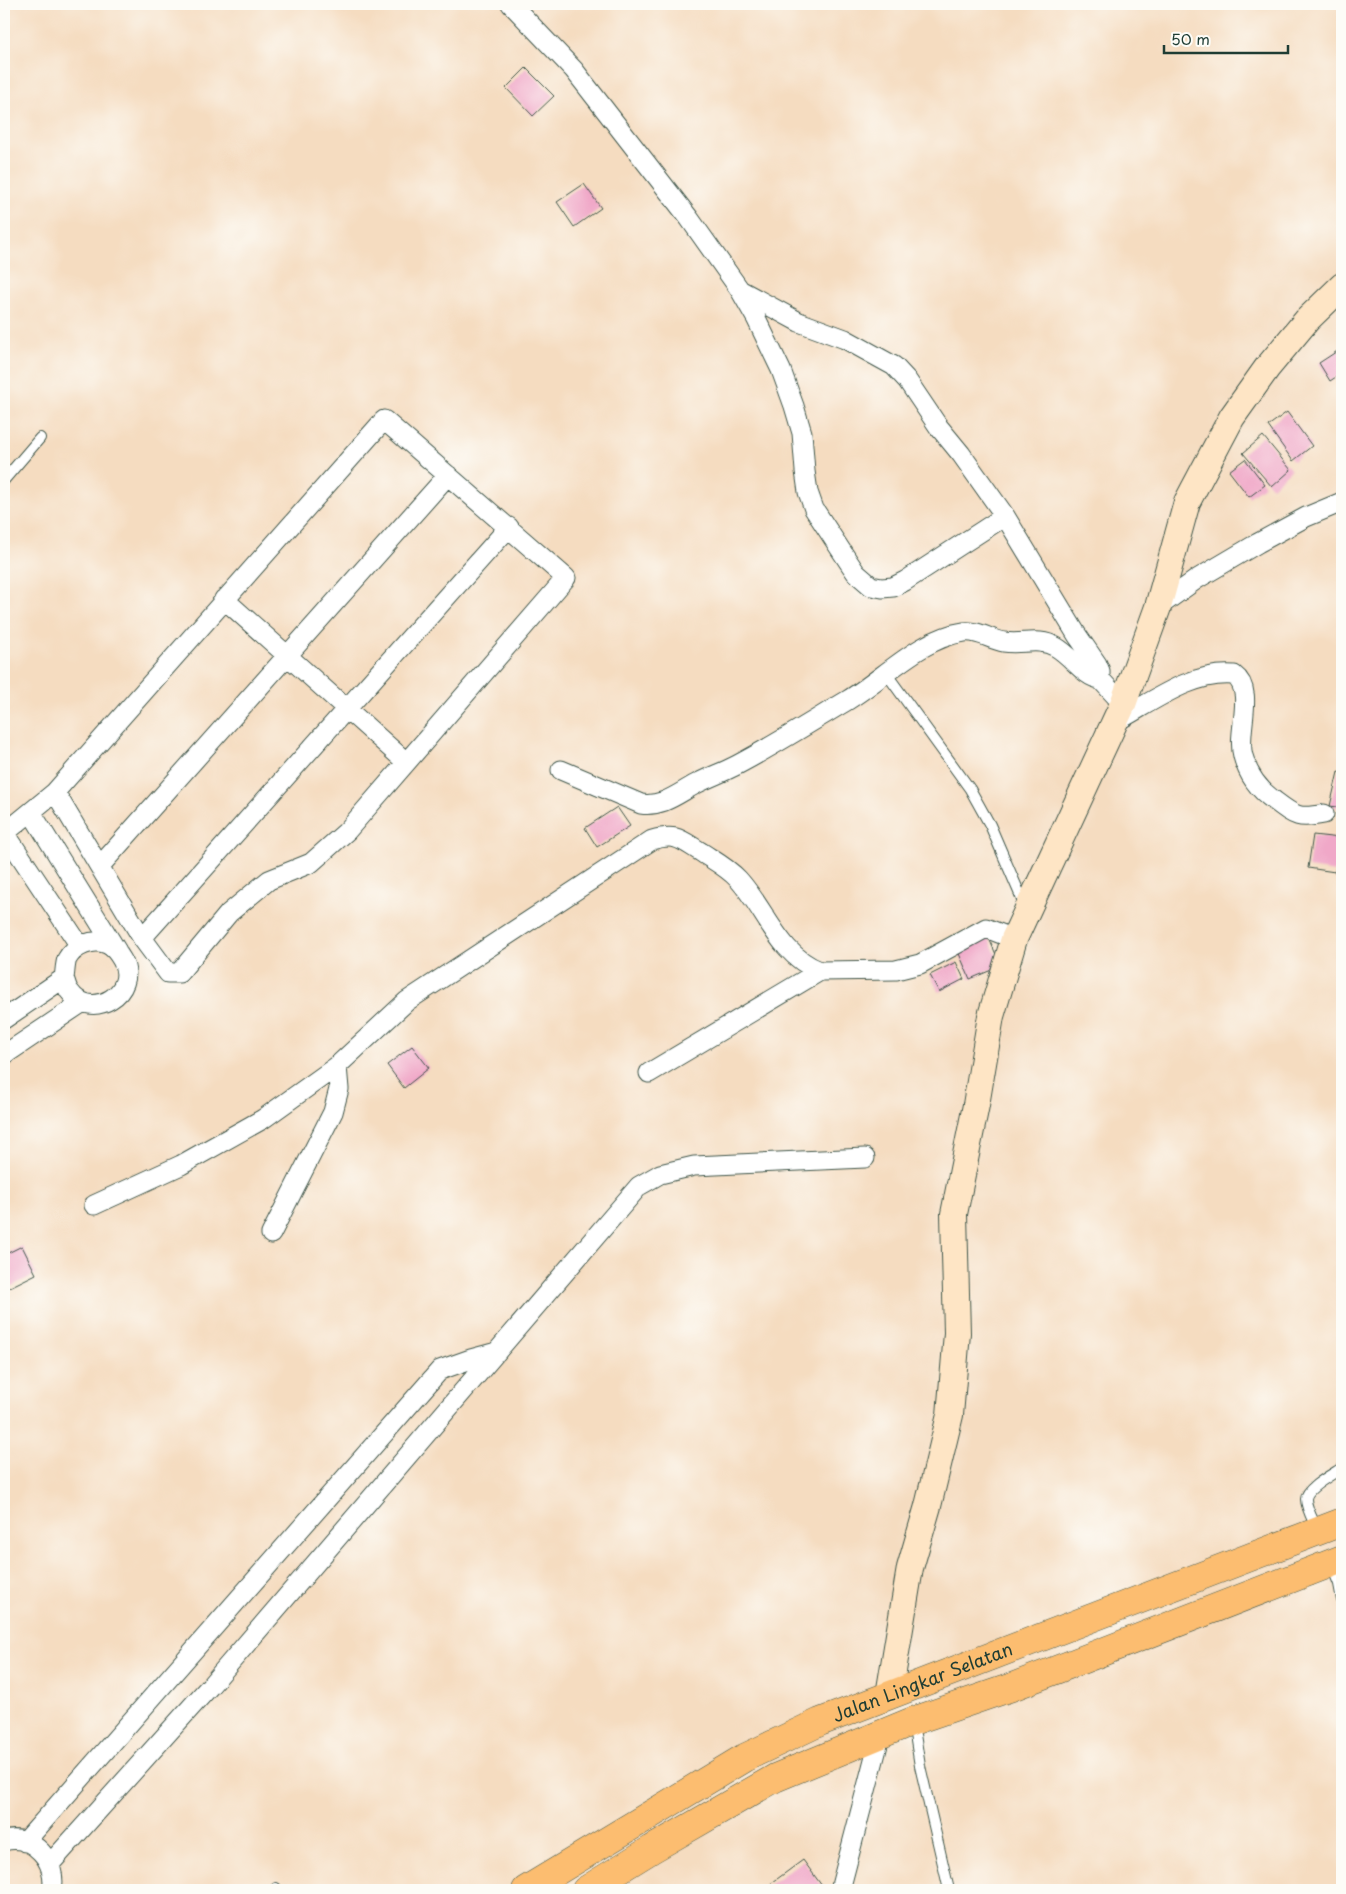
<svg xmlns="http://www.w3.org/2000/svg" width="1346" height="1894" font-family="'Playpen Sans',sans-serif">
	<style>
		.building { fill: #f0a8c8 }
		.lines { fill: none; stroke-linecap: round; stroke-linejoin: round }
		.lane-casing { stroke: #3f5549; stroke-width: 12 }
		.street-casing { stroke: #3f5549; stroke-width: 21 }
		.secondary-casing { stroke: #3f5549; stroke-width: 28 }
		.highway-casing { stroke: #3f5549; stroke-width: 29 }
		.lane { stroke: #fff; stroke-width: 10 }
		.street { stroke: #fff; stroke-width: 19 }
		.secondary { stroke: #fee5c5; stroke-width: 26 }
		.highway { stroke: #fcbd6f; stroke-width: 28 }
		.labels { text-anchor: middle; stroke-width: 4; stroke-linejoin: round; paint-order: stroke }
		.street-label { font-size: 18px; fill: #1f3d34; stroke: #fdfcf7 }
	</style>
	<rect width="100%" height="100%" fill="#fdfcf7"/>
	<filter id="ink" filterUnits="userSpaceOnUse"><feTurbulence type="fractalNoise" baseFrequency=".02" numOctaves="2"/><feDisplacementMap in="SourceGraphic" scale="10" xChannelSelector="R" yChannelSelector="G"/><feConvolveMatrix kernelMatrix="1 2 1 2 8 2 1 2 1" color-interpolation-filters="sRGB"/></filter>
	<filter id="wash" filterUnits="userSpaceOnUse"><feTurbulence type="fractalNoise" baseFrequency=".0096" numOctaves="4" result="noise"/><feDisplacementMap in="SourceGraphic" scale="20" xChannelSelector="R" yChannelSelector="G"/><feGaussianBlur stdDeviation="1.12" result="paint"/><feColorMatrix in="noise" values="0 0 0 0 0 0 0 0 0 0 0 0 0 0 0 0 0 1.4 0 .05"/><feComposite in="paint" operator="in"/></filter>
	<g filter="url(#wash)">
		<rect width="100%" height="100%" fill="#f5dcc0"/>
		<g id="blocks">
			<path class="building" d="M526,68L554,96L533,116L506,88Z
				M584,184L601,208L574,227L557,202Z
				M1342,348V373L1330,381L1319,363Z
				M1287,412L1312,446L1293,461L1268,426Z
				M1263,436L1291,470L1272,487L1243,453Z
				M1245,459L1265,485L1249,497L1229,471Z
				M1338,772L1342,773V808L1330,806Z
				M617,807L630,826L597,847L585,828Z
				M1313,835L1340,838L1335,872L1308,868Z
				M988,936L1001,966L970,979L957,949Z
				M956,962L964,979L939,992L930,975Z
				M412,1046L429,1068L404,1088L387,1065Z
				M22,1246L36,1274L4,1290V1255Z
				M803,1860L825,1890H762Z"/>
		</g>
	</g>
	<g filter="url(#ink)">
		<use href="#blocks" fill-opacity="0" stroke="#3f5549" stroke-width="1"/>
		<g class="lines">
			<defs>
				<path id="lane" d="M4,480L40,438
					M886,673L970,789L990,825L1025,906
					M1317,1529C1313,1520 1306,1508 1306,1499C1306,1488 1333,1474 1342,1468
					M1331,1564L1339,1584L1342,1600
					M913,1722L920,1766L949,1890
					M276,1888L277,1890"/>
				<path id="street" d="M511,4L574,70L689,218L740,290L756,318L781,370L794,406L802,433L805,471L808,492L814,509L848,561L856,573L871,586L882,588L893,587L905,581L1005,516L1077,635L1097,664L1100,671V679L1123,704
					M740,290L799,322L845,339L894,366L907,380L938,426L961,454L1005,516
					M224,599L406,762
					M1158,607L1197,579L1258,543L1306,517L1342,502
					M1115,722C1151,703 1191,671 1234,675C1256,691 1236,732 1243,756C1248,775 1259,790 1275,801C1296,817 1299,819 1324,814
					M561,770L641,804C663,807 677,794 696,784C709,777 724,772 737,765C775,745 811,722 848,700C884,678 921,638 964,632C978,630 991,640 1004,642C1022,645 1039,637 1056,647C1072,656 1084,677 1100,679
					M55,792L142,938L168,973H179L229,913L269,880L311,863L347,831L566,578L384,420L55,792L5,833L80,946
					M31,812L117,951
					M100,866L448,475
					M142,938L509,527
					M4,1019L64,978C65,973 65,964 67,959C74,946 93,938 107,944C114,947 118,953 122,960C140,992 91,1022 70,992C67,989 66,983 64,978
					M4,1055L83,1002
					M649,1073L820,971
					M94,1205L181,1165L263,1119L337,1066L407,1001L652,840C676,833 680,839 701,852C713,860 728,868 738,879C766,909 778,955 820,971L896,970L920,964L986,928L1014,939
					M271,1234L333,1112L339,1089L337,1066
					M4,1841C33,1833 58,1862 52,1890
					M25,1842L440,1370L471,1359L497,1352
					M50,1864L211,1685L639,1186L660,1174L694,1166L865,1158
					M840,1890L881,1733"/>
				<path id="secondary" d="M889,1695L910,1568L928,1506L950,1415L957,1333L954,1214L976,1105L991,1016L1014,939L1123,704L1158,607L1187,502L1232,417L1267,368L1307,320L1342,286"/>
				<g id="highway">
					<path id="s1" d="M526,1890L744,1758L820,1722L1342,1522"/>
					<path d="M586,1890L652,1849L775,1778L913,1721L1012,1687L1342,1559"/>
				</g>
			</defs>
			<use href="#lane" class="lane-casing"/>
			<use href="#street" class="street-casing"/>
			<use href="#secondary" class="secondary-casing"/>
			<use href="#highway" class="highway-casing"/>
			<use href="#lane" class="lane"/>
			<use href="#street" class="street"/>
			<use href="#secondary" class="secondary"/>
			<use href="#highway" class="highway"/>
		</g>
	</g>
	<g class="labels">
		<g class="street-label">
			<text dy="6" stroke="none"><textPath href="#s1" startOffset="449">Jalan Lingkar Selatan</textPath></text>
		</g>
	</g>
	<rect width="1346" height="1894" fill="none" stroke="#fdfcf7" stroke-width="20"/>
	<path d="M1164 45v8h124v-8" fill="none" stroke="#1f3d34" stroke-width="2.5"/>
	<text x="1171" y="45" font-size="15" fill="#1f3d34" stroke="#fdfcf7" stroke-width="4" paint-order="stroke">50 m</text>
</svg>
